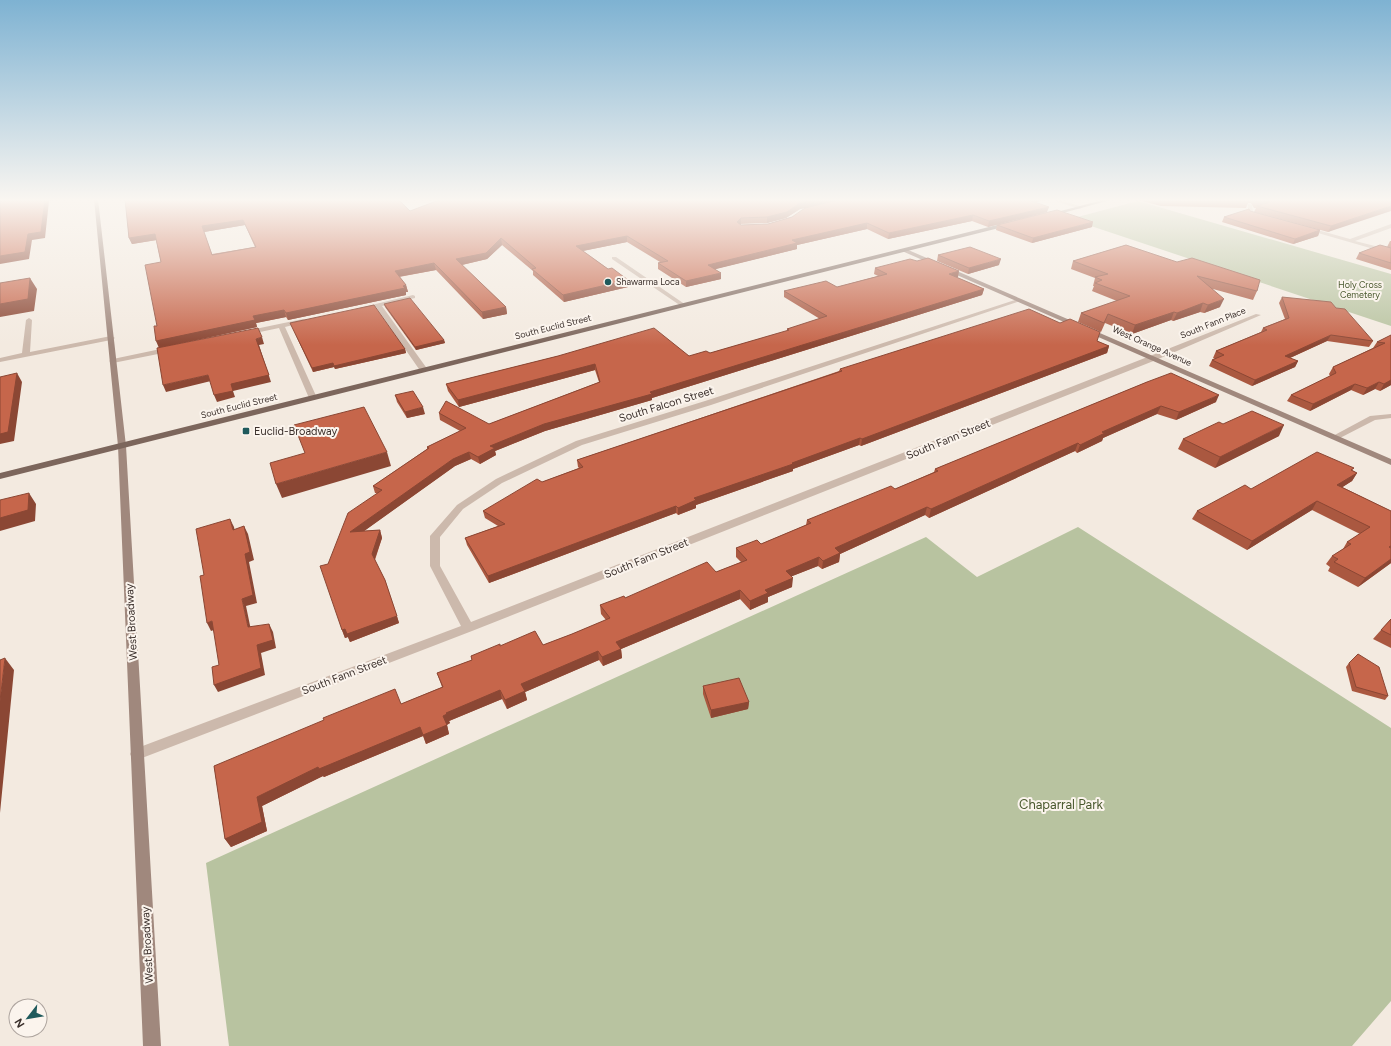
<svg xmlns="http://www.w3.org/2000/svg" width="1391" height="1046" font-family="Figtree,sans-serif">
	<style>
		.green { fill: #b8c3a0 }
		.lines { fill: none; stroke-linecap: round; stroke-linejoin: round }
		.street { fill: #ccb9ac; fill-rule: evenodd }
		.secondary { fill: #a0887d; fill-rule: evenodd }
		.primary { fill: #7c665c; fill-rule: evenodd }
		.wall { fill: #aa5840; fill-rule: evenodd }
		.shaded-wall { fill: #8b4734 }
		.building { fill: #c6664b; stroke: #8b4734; fill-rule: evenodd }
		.poi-dot { fill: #1f5a5c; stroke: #fbf4ed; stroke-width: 1.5 }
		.labels { text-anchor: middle; stroke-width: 4; stroke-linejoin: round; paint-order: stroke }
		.far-poi-label { font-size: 9px; fill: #3a2f2b; stroke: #fbf4ed; text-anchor: start }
		.far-park-label { font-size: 9px; fill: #4a592e; stroke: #fbf4ed }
		.far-street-label { font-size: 9px; fill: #3a2f2b; stroke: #fbf4ed }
		.street-label { font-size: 11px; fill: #3a2f2b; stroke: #fbf4ed }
		.poi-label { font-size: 11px; fill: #3a2f2b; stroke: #fbf4ed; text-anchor: start }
		.near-park-label { font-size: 13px; fill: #4a592e; stroke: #fbf4ed }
	</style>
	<rect width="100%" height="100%" fill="#f3eae0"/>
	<path class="green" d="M1138,201L1391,274V326L1070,219Z
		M1078,527L1391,728V1001L1352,1046H229L206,863L926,537L977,577Z"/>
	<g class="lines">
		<path class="street" d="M1049,199H1056L1083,207L1080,209Z
			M1248,204L1252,205L1253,213L1263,216V218L1248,215Z
			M1391,224V228L1355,241L1391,250V254L1304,229L1307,227L1350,239Z
			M612,257H616L686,305L681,306L612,259Z
			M413,295L415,296V298L382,306L428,370L424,372H421L376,307L362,310L359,308Z
			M1018,299L1023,300L711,405L582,445L502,483L463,509L440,537V566L471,622L1150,356L1256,314L1261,315L1156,360L472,631L142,758L137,760L132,758L130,754L132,750L461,626L430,566V536L457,505L496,479L576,441L705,401Z
			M29,318L32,320L30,352L111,336L115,338L111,340L0,362V358L22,353L26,320Z
			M303,319L305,320V322L285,327L317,398L313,400L309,398L279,328L246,335L242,333L246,331Z
			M170,347H173V351L113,363L109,361L113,359Z
			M1391,414V418L1375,420L1338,439H1332L1331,437L1370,416Z"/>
		<path class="secondary" d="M94,199H98L126,446L161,1046H143L118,446Z
			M902,249H906L1391,459V465L902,251Z"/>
		<path class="primary" d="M1107,199H1114L1048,217L1045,215Z
			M1009,222L1011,223V225L0,479V473Z"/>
	</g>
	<path class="wall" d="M125,199L410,211L442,199H1049L1035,202L1047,212L988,227L972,221L888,239L867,229L797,245V249L715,269L721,279L686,287L658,269V263L660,262L627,242L583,251L608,269L628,280V287L564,302L533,275V271L502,245L487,259L462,265L506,307L507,314L483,319L436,270L399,277L406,285L408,292H406V295L288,320L286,317L256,323L257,327L159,348L157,326L161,262L156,240L132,244L129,238ZM813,206L792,217L768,224L741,225L740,224L767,223L786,218L800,209ZM245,225L255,247L212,254L204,232Z
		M1134,199H1391L1328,232L1254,212L1256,208H1254L1251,203H1248L1246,208L1161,206Z
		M1250,211L1320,230L1318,236L1293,244L1222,222L1224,217Z
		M997,225L1092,227L1032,243L996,230Z
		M1390,241H1391V270L1356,259L1359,253L1387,247Z
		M1126,245L1257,291L1253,300L1213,289L1220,307L1204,313L1200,312L1173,321L1171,320L1132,334L1105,323L1101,332L1078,322L1081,313L1117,301L1092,291L1094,286H1093L1095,278L1071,269L1073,261Z
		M938,255L999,265L968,274L937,261Z
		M875,268L958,277H956L984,289L982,295L652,398V400L545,431L495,451L496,455L480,464L471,459L455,466L364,531L380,530L382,538L375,560L385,580L399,623L350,642L348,637L345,638L342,630L328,564L377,493H375L373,486L427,449V447L460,431L440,420L439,413L489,424L599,382L595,370L459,407L448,391L446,384L558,356H689L710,353L787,331V329L820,319L784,297V291L837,287L878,276L874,274Z
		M1282,297L1336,308L1373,341L1369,347L1327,341L1290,358L1298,361L1295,367L1252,386L1209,366L1212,360L1215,359L1213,358L1216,351L1261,332L1263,328L1285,319L1279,303Z
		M384,304L444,340L445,343L416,350L385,307Z
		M290,323L405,349L406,353L335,369L334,367L313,372Z
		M1391,335V385L1380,391L1375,389L1363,395L1351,390L1310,411L1287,401L1291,395L1330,376L1329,374L1333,367L1373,348L1377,342Z
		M1097,341L1109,346L1107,353L861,446L859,445L793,469V471L696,505V508L678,515L676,513L657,520L489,583L467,545L465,538L498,526L485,518L483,511L542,482L579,468L578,467L577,460L839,371L840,369Z
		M1147,382L1216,402L1176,420L1157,414L1103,438L1102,441L1077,453L1075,451L929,518L925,515L840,554L839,562L822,569L818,566L792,576V587L768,597V602L750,610L740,599L621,649L622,658L603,666L599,660L525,692L527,700L507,709L502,699L449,721L450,723L447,725L449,734L426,744L423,736L324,777L323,776L262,806L267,831L231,847L225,839L214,766L401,704L442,687L437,673L472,660L471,656L500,646L543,645L572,634L606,620L601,614L600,605L625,598L716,572L741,562L736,557V548L761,544L806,525L807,520L895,489L934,472L935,469Z
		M395,395L425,414L407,418L397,402Z
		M1223,424L1279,436L1215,468L1178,449L1183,439Z
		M1354,468L1352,470L1357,473L1352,481L1342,487L1391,511V563L1358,587L1328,571L1330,567L1326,564L1332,556L1343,549L1347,542L1360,534L1312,510L1247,550L1192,519L1197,511L1251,489Z
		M1391,619V648L1373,639L1381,630Z
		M1349,663L1388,696L1385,700L1352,691L1346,667Z
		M703,686L749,702L748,709L711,718L703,694Z"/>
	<path class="shaded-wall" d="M45,199H54V201H49L45,238L32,240L29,259L0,264V256L28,234Z
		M821,199H848L800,209L786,218L767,223V217L800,203Z
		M1026,199H1049L1025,205Z
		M1249,199H1252L1251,203H1248Z
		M1391,206V211L1328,232L1331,226Z
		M1049,207L1047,212L988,227L989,221Z
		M973,215L972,221L888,239L889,233Z
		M741,218V224L737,227V222Z
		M243,220L245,225L204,232L202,226Z
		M1093,222L1092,227L1032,243L1033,238Z
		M867,223V229L797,245V249L708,271V265L792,240Z
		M1320,230L1318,236L1293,244L1295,239Z
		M155,234L157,240L132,244L129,238Z
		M627,236V242L577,252L576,246Z
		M501,238L502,245L487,259L457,266L456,259Z
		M1001,259L999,265L968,274L969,268Z
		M434,263L436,270L397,277L395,271Z
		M959,271L958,277L948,280L949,274Z
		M721,273V279L686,287V281Z
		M30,278L37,289L34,311L0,317V304Z
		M628,280V287L564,302L563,295Z
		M406,285L408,292H406V295L288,320L286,313Z
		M984,289L982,295L652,398V400L545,431L495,451L496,455L480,464L478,457L490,446L544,424L650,392Z
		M1224,299L1220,307L1204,313L1208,305Z
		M1203,303L1200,312L1173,321L1177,313Z
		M506,307L507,314L483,319L482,312Z
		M284,310L286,317L256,323L257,327L159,348L156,341L253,316Z
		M1174,312L1171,320L1132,334L1135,325Z
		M1331,335L1327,341L1281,362L1285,356Z
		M262,337L264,344L259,345L271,382L233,391L235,397L217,402L214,395L231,384L256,339Z
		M444,340L445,343L416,350L415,347Z
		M1109,346L1107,353L861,446L862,439Z
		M405,349L406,353L335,369L334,366Z
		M1298,361L1295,367L1252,386L1255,380Z
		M333,363L334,367L313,372L312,368Z
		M595,364V370L459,407L458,400Z
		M17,373L22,382L14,441L0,444V434Z
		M208,375L211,381L166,392L163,385Z
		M1391,380V385L1380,391L1384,384Z
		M1379,382L1375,389L1363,395L1367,388Z
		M1355,384L1351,390L1310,411L1313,404Z
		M1219,395L1216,402L1176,420L1179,412Z
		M1161,406L1157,414L1103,438L1102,441L1077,453L1080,445L1102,432Z
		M423,407L425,414L407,418L405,412Z
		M1284,425L1279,436L1215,468L1220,457Z
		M860,438L859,445L793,469V471L696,505V508L678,515V508L694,498Z
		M1078,443L1075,451L929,518L931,509Z
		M387,452L391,466L282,498L276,484Z
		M469,452L471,459L455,466L353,539L350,532L453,459Z
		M1357,473L1352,481L1332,494L1337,485Z
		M29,493L36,504L35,521L0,531V518Z
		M1317,501L1312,510L1247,550L1252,541Z
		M676,506V513L489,583L488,576Z
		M927,507L925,515L840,554L839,562L822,569L823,561L835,548Z
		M230,519L234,527L236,537L233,530Z
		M244,526L248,534L254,560L249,562L257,603L246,606L252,635L248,627L242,599L245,554Z
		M380,530L382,538L374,561L372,554Z
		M819,557L818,566L785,579L786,571Z
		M1391,559V563L1358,587L1365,578Z
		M793,578L792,587L768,597V602L750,610V601L765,590Z
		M740,590V599L621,649L622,658L603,666L602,657L616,642Z
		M397,616L399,623L350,642L348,637L345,638L342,630Z
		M212,621L217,629L211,631L207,623Z
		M269,624L273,632L276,648L261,653L265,675L218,692L214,685L257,645Z
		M598,651L599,660L525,692L527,700L507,709L505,700L521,684Z
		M5,658L14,670L0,813V701Z
		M500,690L502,699L449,721L450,723L446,725L443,716L446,713Z
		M749,702L748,709L711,718V710Z
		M447,725L449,734L426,744L423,735Z
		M420,727L423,736L324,777L323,776L262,806L267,831L231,847L225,839L257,797L318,767Z"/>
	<path class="building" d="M0,199H45L41,232L28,234L25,252L0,256Z
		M125,199H398L410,211L442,199H821L800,203L787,212L767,217L741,218L737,222L741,225L768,224L792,217L805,208L842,199H1028H1026L1049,207L989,221L973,215L889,233L867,223L792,240L797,243L708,265L721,273L686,281L658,263L668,261L627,236L576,246L608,269L612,268L628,280L563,295L532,269L536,268L501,238L486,253L456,259L506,307L482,312L434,263L395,271L406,285L403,286L405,288L286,313L284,310L253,316L255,320L156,341L154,326H157L145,265L161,262L155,234L129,238ZM243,220L256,247L212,255L202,226Z
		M1155,199H1250L1249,202L1163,201Z
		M1254,199H1391V206L1331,226L1257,206L1270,202H1256Z
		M1249,209L1250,211L1320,230L1295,239L1224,217Z
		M1057,210L1093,222L1033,238L997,225Z
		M1126,245L1177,262L1192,258L1260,280L1257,291L1197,276L1224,299L1208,305L1203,303L1177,313L1174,312L1135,325L1108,314L1104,323L1081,313L1130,296L1095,283L1102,280L1095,277L1108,274L1073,261Z
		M1380,245L1391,248V263L1359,253Z
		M970,247L1001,259L969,268L938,255Z
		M928,258L959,271L949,274L984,289L650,392L652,394L544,424L490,446L495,448L478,457L469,452L453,459L350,532L380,530L372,554L385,580L397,616L347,634L345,629L342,630L320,566L328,564L348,513L382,490L373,486L429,448L427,447L466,428L439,413L446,401L489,424L600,382L595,364L458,400L446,384L558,356L654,328L689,356L706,351L710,353L789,330L787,329L827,316L784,291L826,281L837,287L887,274L875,268L910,259L917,261Z
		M30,278L28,299L0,304V283Z
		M1282,297L1331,302L1336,308L1345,309L1373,341L1331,335L1285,356L1298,361L1255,380L1212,360L1224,355L1216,351L1267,330L1263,328L1289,318Z
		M410,298L444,340L415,347L384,304Z
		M374,305L405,349L334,366L333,363L312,368L290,323Z
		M1029,309L1060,323L1070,319L1100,332L1097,341L1109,346L862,439L860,438L792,463L793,464L694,498L696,500L678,508L676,506L657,513L488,576L465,538L505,524L483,511L537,479L542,482L583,467L577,460L842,371L840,369Z
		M258,328L262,337L256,339L269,375L231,384L233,391L214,395L208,375L163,385L157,348Z
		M1391,335V380L1384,384L1379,382L1367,388L1355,384L1313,404L1291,395L1336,373L1333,367L1385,343L1377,342Z
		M17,373L8,432L0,434V377Z
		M1171,373L1219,395L1179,412L1161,406L1102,432L1105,433L1080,445L1078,443L931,509L927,507L835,548L840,553L823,561L819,557L786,571L793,578L765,590L768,593L750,601L740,590L616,642L621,649L602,657L598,651L521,684L525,691L505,700L500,690L446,713L447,714L443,716L447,725L423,735L420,727L319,769L318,767L257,797L262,822L225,839L214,766L324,720L323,718L395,689L401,704L443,687L437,673L472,660L471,656L500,644V646L535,631L543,645L572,634L610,618L600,605L624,596L625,598L707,562L716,572L747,560L736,548L757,540L761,544L811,523L807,520L891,486L895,489L938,471L935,469L1147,382Z
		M413,391L423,407L405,412L395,395Z
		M364,407L387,452L276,484L270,463L305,453L294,425Z
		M1252,411L1284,425L1220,457L1183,439L1219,422L1223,424Z
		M1317,452L1354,468L1351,470L1357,473L1337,485L1391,511V546L1389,547L1391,548V559L1365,578L1334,562L1338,559L1332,556L1351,544L1347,542L1370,527L1317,501L1252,541L1197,511L1245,485L1251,489Z
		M29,493L28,510L0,518V500Z
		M230,519L233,530L244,526L250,552L245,554L253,595L242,599L248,627L269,624L273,640L257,645L261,668L214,685L212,667L219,665L212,621L207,623L200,576L204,575L196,529Z
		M1391,619V635L1381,630Z
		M1358,654L1379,667L1388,696L1356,687L1349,663Z
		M5,658L0,701V660Z
		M739,678L749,702L711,710L703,686Z"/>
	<linearGradient id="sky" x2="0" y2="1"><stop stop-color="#7eb2d2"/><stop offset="0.58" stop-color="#faf6f1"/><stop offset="1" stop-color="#faf6f1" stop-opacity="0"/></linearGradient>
	<rect width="1391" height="345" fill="url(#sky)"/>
	<g class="poi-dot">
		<circle cx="608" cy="282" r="4"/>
		<rect x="242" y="427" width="8" height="8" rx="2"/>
	</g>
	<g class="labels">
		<g class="far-poi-label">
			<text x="616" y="285">Shawarma Loca</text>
		</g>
		<g class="far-park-label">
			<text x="1360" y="288">Holy Cross<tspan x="1360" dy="10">Cemetery</tspan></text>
		</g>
		<g class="far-street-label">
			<text transform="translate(1213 323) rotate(-22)" y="3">South Fann Place</text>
			<text transform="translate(553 327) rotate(-14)" y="3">South Euclid Street</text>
			<text transform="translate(1152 346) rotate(24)" y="3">West Orange Avenue</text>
			<text transform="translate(239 406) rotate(-14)" y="3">South Euclid Street</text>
		</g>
		<g class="street-label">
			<text transform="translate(666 404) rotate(-17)" y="4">South Falcon Street</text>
			<text transform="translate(948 439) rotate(-22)" y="4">South Fann Street</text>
			<text transform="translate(646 558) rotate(-22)" y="4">South Fann Street</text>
			<text transform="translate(131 622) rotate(-93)" y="4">West Broadway</text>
			<text transform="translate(344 675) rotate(-21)" y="4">South Fann Street</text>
			<text transform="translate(147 945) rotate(-93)" y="4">West Broadway</text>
		</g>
		<g class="poi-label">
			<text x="254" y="435">Euclid-Broadway</text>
		</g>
		<g class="near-park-label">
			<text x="1061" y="809">Chaparral Park</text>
		</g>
	</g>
	<g transform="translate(28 1018) rotate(239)"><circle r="19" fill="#fbf4ed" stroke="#aea59f"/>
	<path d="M0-3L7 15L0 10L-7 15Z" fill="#1f5a5c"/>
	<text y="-6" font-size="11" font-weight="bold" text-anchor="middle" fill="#3a2f2b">N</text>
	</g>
</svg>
